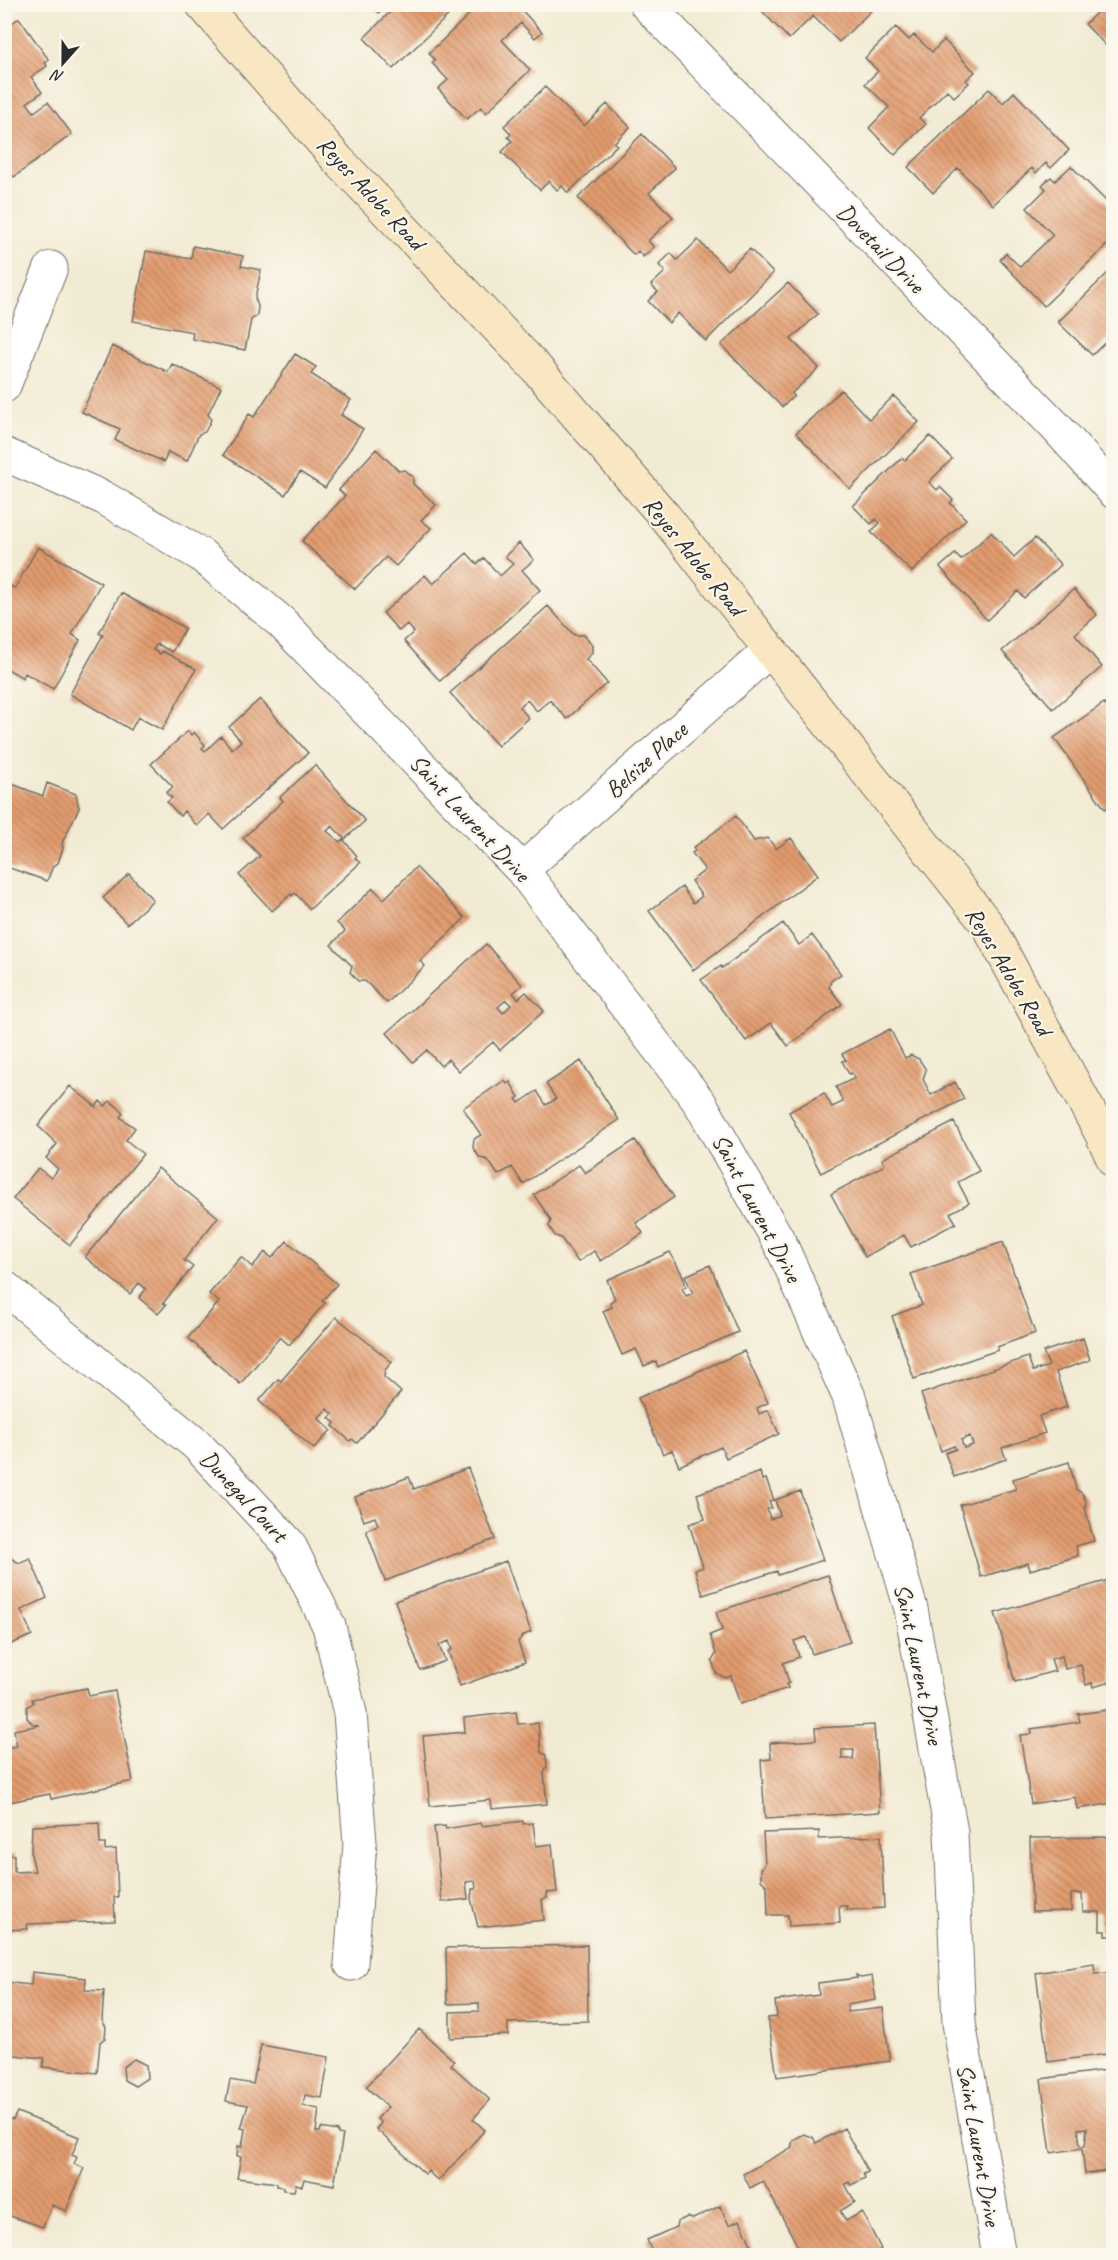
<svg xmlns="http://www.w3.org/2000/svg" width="1118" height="2260" font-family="Caveat,sans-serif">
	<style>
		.building { fill: url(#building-back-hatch); fill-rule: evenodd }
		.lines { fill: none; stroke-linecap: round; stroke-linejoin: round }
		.street-casing { stroke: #716e66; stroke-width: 35 }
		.secondary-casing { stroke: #716e66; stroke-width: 35 }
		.street { stroke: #fff; stroke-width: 33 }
		.secondary { stroke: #f9e7c3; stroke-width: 33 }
		.labels { text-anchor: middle; stroke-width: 4.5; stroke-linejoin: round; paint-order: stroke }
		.street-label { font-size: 24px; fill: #2b2b2b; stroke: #fbf7ec }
	</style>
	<defs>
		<pattern id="building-back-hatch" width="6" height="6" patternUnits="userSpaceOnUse" patternTransform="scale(1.5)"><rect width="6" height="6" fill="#e29b6e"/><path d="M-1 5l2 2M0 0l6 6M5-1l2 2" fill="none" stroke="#b77f5b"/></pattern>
	</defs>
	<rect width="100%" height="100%" fill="#fbf7ec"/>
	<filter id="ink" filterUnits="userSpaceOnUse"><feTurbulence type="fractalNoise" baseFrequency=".0167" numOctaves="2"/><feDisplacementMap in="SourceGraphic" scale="12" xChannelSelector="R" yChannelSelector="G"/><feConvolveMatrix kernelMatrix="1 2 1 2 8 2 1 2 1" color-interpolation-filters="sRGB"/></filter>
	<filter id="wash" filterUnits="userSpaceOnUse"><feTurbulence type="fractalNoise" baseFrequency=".008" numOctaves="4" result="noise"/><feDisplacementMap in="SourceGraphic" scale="24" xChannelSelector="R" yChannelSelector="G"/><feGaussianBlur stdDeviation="1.35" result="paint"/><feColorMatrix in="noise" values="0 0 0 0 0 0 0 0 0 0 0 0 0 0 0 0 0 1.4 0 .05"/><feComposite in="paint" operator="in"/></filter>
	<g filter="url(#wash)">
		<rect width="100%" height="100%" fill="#f2ebd4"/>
		<g id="blocks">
			<path class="building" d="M370,4H460L393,69L364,38L390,12L385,7L379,13Z
				M480,4H516L542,32L535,38L521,23L502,40L530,70L486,113L481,107L467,119L438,89L448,80L432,63L435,60L429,53Z
				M767,4H878L839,42L813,16L789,39L761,10Z
				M1105,4H1114V54L1085,24Z
				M19,18L49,60L45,63L47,66L31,77L42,92L27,103L34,112L48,102L72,134L14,177L4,163V29Z
				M896,27L909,40L914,35L932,52L944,40L975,72L966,80L969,83L954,97L947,90L919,118L926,124L895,155L869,128L889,107L865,84L878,71L865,58Z
				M545,87L584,126L607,104L630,127L614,143L617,145L568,193L562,186L557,190L549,181L540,190L502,152L512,141L508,137L511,134L504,126Z
				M989,89L1003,103L1014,92L1069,150L1051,168L1046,163L1036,173L1032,168L993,205L958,168L933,193L908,167Z
				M642,134L675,168L649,193L673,217L648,241L654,247L643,257L638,251L634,255L578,198Z
				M1071,166L1114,209V238L1044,306L1000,260L1006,253L1020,267L1053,235L1027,208L1046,189L1042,185L1051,177L1055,181Z
				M698,240L727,270L750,249L773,273L706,341L678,313L669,323L648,301L658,292L651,285L665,272L659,265L671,253L677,260Z
				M193,246L243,256L241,266L261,270L255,298L258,306L257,316L251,320L245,350L192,339L193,332L133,321L146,251L191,259Z
				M1114,267V334L1092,355L1058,322Z
				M788,283L818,314L791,339L819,368L792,393L794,396L782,407L721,345Z
				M112,346L168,372L172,364L221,387L208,414L211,420L205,432L199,434L187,461L168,452L164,462L115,440L120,429L82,412Z
				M295,354L316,367L311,374L351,400L341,415L363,429L325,488L300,472L285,495L223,455L249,414L254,417Z
				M841,390L869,419L894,396L919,422L850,489L796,433Z
				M930,436L952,459L929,482L937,490L940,487L953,500L950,503L966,519L912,572L871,532L880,523L876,519L871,524L853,506L902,458L905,460Z
				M376,449L399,471L405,470L413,477V484L436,505L421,520L431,528L396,566L386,557L355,589L302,541L345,496L339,490Z
				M991,532L1014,557L1035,538L1061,565L1024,598L1018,591L987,620L940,567L955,554L961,560Z
				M519,543L534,560L522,570L540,590L440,681L404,641L414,632L407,624L399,631L383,613L425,575L433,584L467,553L477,564L484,558L500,576L513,564L505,556Z
				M38,547L101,583L72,634L80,640L53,689L25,673L23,678L4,667L7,663L4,661V584L15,588Z
				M1074,589L1097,615L1075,634L1102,667L1053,709L1002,651Z
				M121,593L185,628L172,652L157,644L153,650L160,654L162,651L196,669L162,730L138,717L131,730L70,694L103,635L99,633Z
				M548,606L574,635H584L592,645V653L586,659L607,683L567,719L550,700L537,711L527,700L519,707L529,718L498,746L450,693Z
				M260,699L308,753L223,829L209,814L197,826L184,811L180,816L167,802L172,798L166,793L173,787L151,764L188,731L191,735L194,732L205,745L202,748L205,751L221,736L232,749L241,741L229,727Z
				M1104,703L1114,716V802L1105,809L1054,738Z
				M315,765L365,821L345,839L332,826L327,831L340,842L343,839L357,856L355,858L360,863L310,909L295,893L292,896L291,894L272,911L239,875L260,856L243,838L283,801L280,797Z
				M5,770L10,772L7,782L43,796L47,783L76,794L79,808L62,843L63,848L58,863L53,866L47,881L4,866Z
				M1114,813V824L1112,825L1107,817Z
				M736,816L754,841L768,838L776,849L791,838L818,875L693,970L649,911L682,887L693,903L702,896L691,881L705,870L692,853L695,851L693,848Z
				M416,867L465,918L420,961L425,966L387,1003L365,981H358L350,972L352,966L331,945L345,931L337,923L373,888L384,899Z
				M129,874L153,900L127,924L103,898Z
				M783,923L799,945L812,935L841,974L831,981L829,987L842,1004L788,1046L771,1023L746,1041L701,980L721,966L722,968Z
				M486,944L522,985L513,993L518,999L526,992L544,1011L500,1050L493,1042L459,1071L448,1059L441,1066L427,1050L413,1062L387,1033ZM506,1000L511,1005L503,1013L498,1007Z
				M890,1029L905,1058L911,1055L919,1059L926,1070L923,1079L931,1095L955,1082L964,1099L821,1173L789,1112L824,1093L832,1107L843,1102L836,1087L855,1078L852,1073L849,1074L842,1061L846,1060L842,1054Z
				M581,1061L619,1120L523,1184L512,1167L498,1175L488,1160L480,1158L473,1148L474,1139L481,1135L463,1108L505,1080L507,1084L510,1082L519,1097L516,1099L519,1103L537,1091L546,1105L556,1099L546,1084Z
				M70,1086L96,1107L100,1101L105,1106L110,1101L120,1109L123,1113L120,1117L135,1128L126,1140L143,1154L70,1245L13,1199L38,1168L51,1178L58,1169L46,1158L57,1144L38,1126Z
				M954,1122L979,1171L958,1182L969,1203L950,1213L956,1223L911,1247L904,1235L865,1257L831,1194L885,1165L882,1159Z
				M635,1140L674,1197L636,1223L643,1233L601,1261L594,1251L578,1262L561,1238L555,1236L549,1226L551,1220L534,1195L579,1165L585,1173Z
				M158,1168L218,1217L184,1260L193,1267L163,1303L166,1305L158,1314L139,1298L146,1289L139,1283L130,1294L85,1257Z
				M287,1241L337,1284L322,1301L325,1303L289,1345L280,1337L240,1384L188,1338L219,1302L209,1294L241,1257L252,1267L265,1252L272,1258Z
				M1003,1242L1035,1333L997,1347L998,1350L914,1379L892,1316L922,1305L911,1274Z
				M670,1252L683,1276L686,1286L682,1288L686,1296L693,1293L685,1276L710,1265L738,1332L658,1367L656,1361L644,1366L636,1349L622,1355L603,1311L612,1307L610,1302L615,1299L607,1280Z
				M336,1317L392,1362L385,1370L384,1377L401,1392L357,1443L352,1439L350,1441L333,1426L335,1423L329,1418L333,1414L327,1409L318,1418L331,1430L314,1449L259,1401L278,1379L281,1381Z
				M1083,1338L1090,1360L1056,1372L1067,1407L1039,1416L1045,1433L1002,1448L1006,1459L954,1477L945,1453L956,1449L954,1446L941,1451L921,1394L1028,1357L1033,1371L1049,1366L1043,1352ZM970,1436L973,1445L964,1448L961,1440Z
				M744,1351L768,1403L757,1408L759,1414L768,1410L779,1434L726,1458L721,1447L679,1466L672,1450L663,1454L638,1398Z
				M1069,1462L1076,1489L1083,1494L1086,1502L1085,1508L1094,1541L1076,1546L1078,1556L1030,1570L1028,1563L981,1577L960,1505L1016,1489L1013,1479Z
				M468,1468L495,1539L385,1581L366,1530L378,1525L375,1517L364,1521L355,1497L409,1477L414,1489Z
				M760,1472L762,1480L766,1479L774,1500L769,1501L772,1508L767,1509L770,1519L780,1515L775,1500L800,1491L823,1560L778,1575L777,1571L703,1595L695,1570L703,1567L689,1524L705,1519L697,1494Z
				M4,1542L12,1559L19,1563L30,1558L47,1598L21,1610L32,1635L4,1647Z
				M506,1561L531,1632L522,1636L518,1642L525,1662L460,1686L448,1651L452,1650L449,1641L439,1645L445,1661L420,1670L395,1601Z
				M828,1575L850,1642L812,1654L806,1637L794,1641L799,1657L783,1663L789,1683L786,1684L788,1688L740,1704L731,1676L725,1678L716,1673L712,1661L716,1654L710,1635L722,1630L716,1612Z
				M1114,1575V1681L1093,1687L1092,1683L1086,1685L1081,1665L1065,1669L1062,1656L1051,1659L1055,1671L1015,1682L995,1613L1109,1580L1108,1577Z
				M87,1688L89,1696L115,1691L133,1781L51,1799L50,1794L4,1803V1748L17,1746L14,1730L40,1725L33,1724L27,1718V1707L33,1703L32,1699Z
				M1114,1709V1803L1077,1809L1075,1797L1031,1804L1020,1735L1032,1734L1031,1729L1080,1722L1078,1714Z
				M516,1712L518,1724L538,1723L541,1752L546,1755L547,1767L544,1773L547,1804L492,1809L491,1800L430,1806L423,1736L465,1732L464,1718Z
				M874,1725L880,1812L765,1819L761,1760L771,1759L770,1743L816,1740L815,1728ZM842,1750H854L853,1759H842Z
				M523,1821V1824L533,1823L536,1846L552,1844L557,1892L547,1893V1898L542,1899L544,1920L478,1927L471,1899L472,1889H476L475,1881L466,1882L468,1899L442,1902L434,1827L445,1826L446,1829L481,1823L482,1826Z
				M99,1823L100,1844H105V1850L116,1849L118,1897H114L115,1921L27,1924L28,1929L4,1930V1855H14V1872L35,1871L31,1854L32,1826Z
				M819,1831V1839L881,1836L884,1908L847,1910V1906H839L840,1923L789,1926L788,1915H768L767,1886L761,1880V1869L765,1864L763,1833Z
				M1114,1837V1936H1105V1931H1100V1912H1083L1082,1894H1071V1911L1032,1912L1030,1838Z
				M587,1945L588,2021L508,2023V2035L450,2038V2012L479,2011V2003L447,2004L446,1948Z
				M1094,1964L1095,1974L1114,1972V2053L1048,2062L1036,1973Z
				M32,1972L86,1978L85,1990L104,1991L102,2020L106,2027L105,2038L100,2042L97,2073L43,2067L44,2058L4,2054V1982L31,1985Z
				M856,1975L861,1978L872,1976L876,2000L847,2005L848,2012L883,2008L890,2061L777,2077L768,2018L777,2017L775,2001L819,1995L818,1983L857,1978Z
				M419,2029L454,2061L451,2065L490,2100L473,2119L485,2130L438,2181L428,2171L425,2174L376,2129L381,2123L377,2119L388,2107L366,2087Z
				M261,2045L329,2057L322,2098L305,2095L303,2106L319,2109L316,2132H320L321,2128L338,2131V2134L343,2135L334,2185L304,2179L302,2186L296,2184L294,2191L283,2190V2187L277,2186V2183L237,2178L241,2157L237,2156L238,2146L242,2147L245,2129L241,2128L248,2105L226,2101L230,2080L253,2084Z
				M134,2059L146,2065L147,2078L135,2086L124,2080L123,2067Z
				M1114,2069V2170L1085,2174L1082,2148L1051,2153L1041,2079ZM1087,2128L1085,2146H1080L1078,2129Z
				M17,2112L79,2137L72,2155L77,2157L74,2164L84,2168L66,2211L52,2205L43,2227L4,2214V2156L8,2148L4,2147L7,2140L4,2131L10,2119L13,2120Z
				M844,2128L868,2172L863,2174L865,2178L851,2185L849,2182L845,2184L855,2202L840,2211L846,2221L862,2212L881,2249L870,2256H803L763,2181L750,2188L743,2174L791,2148L793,2140L804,2134L813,2137L816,2143Z
				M720,2206L729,2225L740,2220L756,2256H654L647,2240L676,2227L677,2222L687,2217L693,2219Z"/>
		</g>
	</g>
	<g filter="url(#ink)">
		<use href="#blocks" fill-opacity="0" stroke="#716e66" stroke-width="1.5"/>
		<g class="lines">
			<defs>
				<path id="street" d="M646,4L1056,427L1114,492
					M4,386L51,268
					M4,454L104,498L201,555L281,622L522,870L700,1103L781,1245L849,1397L911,1609L951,1832L959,2023L999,2256
					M522,870L770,650
					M4,1287L197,1445L289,1544L329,1626L350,1713L360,1843L351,1964"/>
				<path id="secondary" d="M202,4L338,160L536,368L666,518L987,924L1101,1133L1114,1161"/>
			</defs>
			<use href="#street" class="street-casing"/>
			<use href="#secondary" class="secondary-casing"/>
			<use href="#street" class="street"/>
			<use href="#secondary" class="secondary"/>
		</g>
	</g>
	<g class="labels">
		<g class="street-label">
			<text transform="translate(371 193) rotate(47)" y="8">Reyes Adobe Road</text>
			<text transform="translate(881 248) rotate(46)" y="8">Dovetail Drive</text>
			<text transform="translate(694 556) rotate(51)" y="8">Reyes Adobe Road</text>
			<text transform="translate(646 760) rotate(-42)" y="8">Belsize Place</text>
			<text transform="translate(470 818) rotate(47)" y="8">Saint Laurent Drive</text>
			<text transform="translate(1009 971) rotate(59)" y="8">Reyes Adobe Road</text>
			<text transform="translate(757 1208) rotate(62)" y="8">Saint Laurent Drive</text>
			<text transform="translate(244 1496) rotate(47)" y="8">Dunegal Court</text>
			<text transform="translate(919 1664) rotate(78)" y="8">Saint Laurent Drive</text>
			<text transform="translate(979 2145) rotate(80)" y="8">Saint Laurent Drive</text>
		</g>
	</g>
	<rect width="1118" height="2260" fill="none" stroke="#fbf7ec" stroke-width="24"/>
	<g transform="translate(63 63) rotate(201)" stroke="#fbf7ec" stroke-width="4.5" paint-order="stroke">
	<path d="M0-4.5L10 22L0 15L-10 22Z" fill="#2b2b2b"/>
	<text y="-9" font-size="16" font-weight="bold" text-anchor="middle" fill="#2b2b2b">N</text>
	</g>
</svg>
